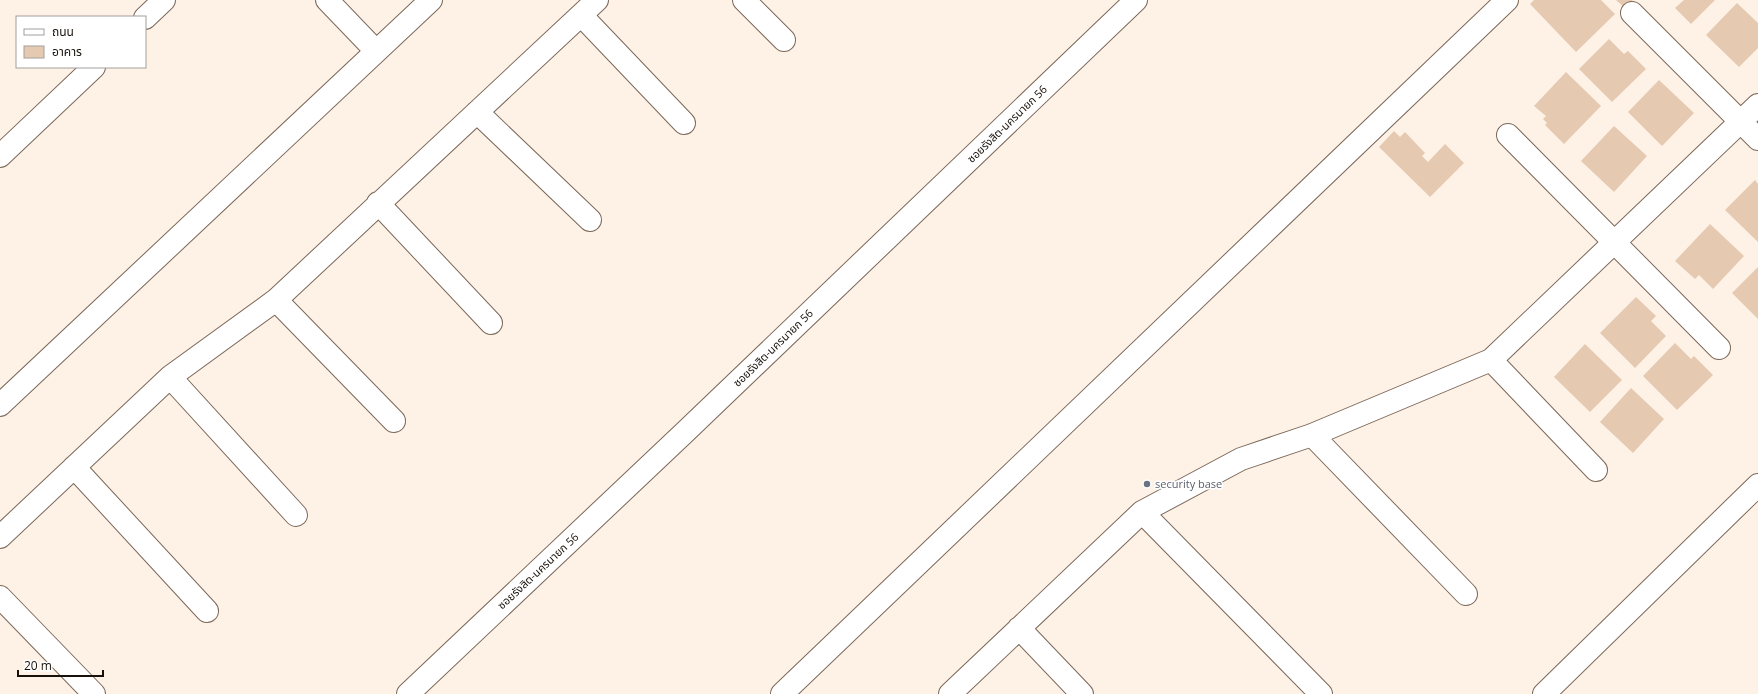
<svg xmlns="http://www.w3.org/2000/svg" width="1758" height="694" font-family="'Open Sans','Noto Sans Thai',sans-serif">
	<style>
		.building { fill: #e5c9b1 }
		.lines { fill: none; stroke-linecap: round; stroke-linejoin: round }
		.street-casing { stroke: #7b6859; stroke-width: 24 }
		.secondary-casing { stroke: #7b6859; stroke-width: 24 }
		.street { stroke: #fff; stroke-width: 22 }
		.secondary { stroke: #fff; stroke-width: 22 }
		.worship-dot { fill: #6b7280; stroke: #fff; stroke-width: 1.5 }
		.labels { text-anchor: middle; stroke-width: 3; stroke-linejoin: round; paint-order: stroke }
		.street-label { font-size: 11px; fill: #18110b; stroke: #fff }
		.worship-label { font-size: 11px; fill: #5b616d; stroke: #fff; text-anchor: start }
	</style>
	<rect width="100%" height="100%" fill="#fef1e6"/>
	<path class="building" d="M1534,0H1601L1615,14L1576,52L1530,4Z
		M1616,0H1633L1625,8Z
		M1684,0H1715L1691,24L1675,8Z
		M1737,3L1758,23V48L1739,67L1706,35Z
		M1609,39L1624,54L1628,51L1646,69L1612,102L1579,69Z
		M1566,72L1601,106L1564,144L1545,125L1547,123L1543,119L1546,116L1534,106Z
		M1659,80L1694,113L1662,146L1628,112Z
		M1614,126L1647,156L1614,192L1581,161Z
		M1394,131L1400,137L1405,132L1425,153L1422,156L1428,162L1445,144L1464,163L1430,197L1379,147Z
		M1755,180L1758,184V242L1725,210Z
		M1710,224L1744,256L1713,289L1699,275L1695,279L1675,261Z
		M1758,267V319L1732,293Z
		M1636,297L1656,316L1651,321L1666,336L1635,368L1600,333Z
		M1675,343L1691,359L1694,356L1713,375L1677,410L1643,376Z
		M1585,344L1622,380L1590,412L1554,377Z
		M1631,388L1664,419L1633,453L1600,422Z"/>
	<g class="lines">
		<defs>
			<path id="street" d="M327,0L376,51
				M744,0L784,40
				M1632,13L1758,139
				M581,15L684,123
				M145,18L164,0
				M477,112L590,220
				M1508,135L1719,348
				M0,156L94,67
				M378,203L491,323
				M276,300L394,421
				M1491,360L1596,470
				M170,377L296,515
				M0,405L431,0
				M1312,435L1466,594
				M74,467L207,611
				M1142,512L1321,694
				M0,537L170,377L276,300L597,0
				M0,597L94,694
				M1019,628L1082,694
				M782,694L1507,0
				M950,694L1142,512L1241,459L1312,435L1491,360L1758,105
				M1544,694L1758,485"/>
			<path id="secondary" d="M408,694L684,433L1136,0"/>
		</defs>
		<use href="#street" class="street-casing"/>
		<use href="#secondary" class="secondary-casing"/>
		<use href="#street" class="street"/>
		<use href="#secondary" class="secondary"/>
	</g>
	<circle class="worship-dot" cx="1147" cy="484" r="4"/>
	<g class="labels">
		<g class="street-label">
			<text transform="translate(1007 124) rotate(-44)" y="4">ซอยรังสิต-นครนายก 56</text>
			<text transform="translate(773 348) rotate(-44)" y="4">ซอยรังสิต-นครนายก 56</text>
			<text transform="translate(538 571) rotate(-43)" y="4">ซอยรังสิต-นครนายก 56</text>
		</g>
		<g class="worship-label">
			<text x="1155" y="488">security base</text>
		</g>
	</g>
	<rect x="16" y="16" width="130" height="52" fill="#ffffff" stroke="#a3a09d"/>
	<rect x="24" y="29" width="20" height="6" fill="#ffffff" stroke="#a3a09d"/>
	<text x="52" y="36" font-size="12" fill="#18110b">ถนน</text>
	<rect x="24" y="46" width="20" height="12" fill="#e5c9b1" stroke="#a3a09d"/>
	<text x="52" y="56" font-size="12" fill="#18110b">อาคาร</text>
	<path d="M18 670v6h85v-6" fill="none" stroke="#18110b" stroke-width="2"/>
	<text x="24" y="670" font-size="12" fill="#18110b" stroke="#ffffff" stroke-width="3" paint-order="stroke">20 m</text>
</svg>
